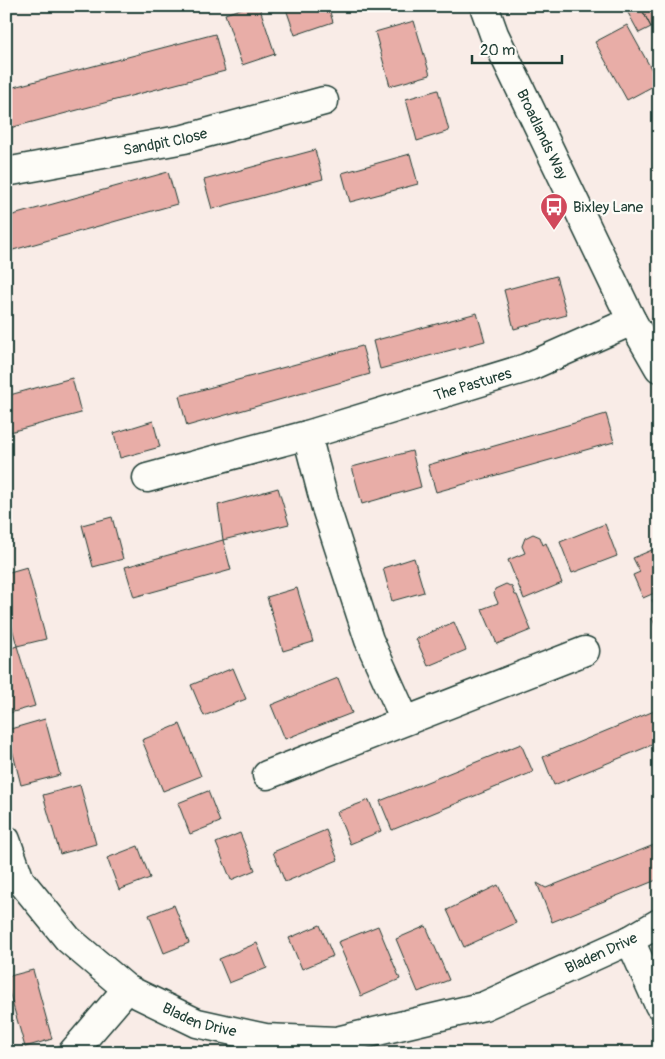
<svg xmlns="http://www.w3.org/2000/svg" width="665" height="1059" font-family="Pangolin,sans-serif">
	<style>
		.building { fill: #e8ada7; stroke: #1f3d34 }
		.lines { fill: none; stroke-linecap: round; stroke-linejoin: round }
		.street-casing { stroke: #1f3d34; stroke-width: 31 }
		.street { stroke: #fdfcf7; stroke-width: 28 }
		.labels { text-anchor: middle; stroke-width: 4.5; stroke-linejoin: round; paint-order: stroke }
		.street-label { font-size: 15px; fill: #1f3d34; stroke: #fdfcf7 }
		.poi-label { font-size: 15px; fill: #1f3d34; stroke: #fdfcf7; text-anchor: start }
	</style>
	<rect width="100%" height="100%" fill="#f9ece7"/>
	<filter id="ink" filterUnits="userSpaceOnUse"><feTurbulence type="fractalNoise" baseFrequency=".02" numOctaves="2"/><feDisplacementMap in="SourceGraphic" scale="10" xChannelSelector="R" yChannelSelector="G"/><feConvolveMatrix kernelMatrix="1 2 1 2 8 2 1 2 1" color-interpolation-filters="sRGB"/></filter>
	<g filter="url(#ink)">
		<path class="building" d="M249,6H259L275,54L242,65L225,14Z
			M285,6H328L333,22L295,35Z
			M636,6H640L651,27L639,33L627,11Z
			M640,6H655L659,13V23L651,27Z
			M414,21L430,75L390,86L375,32Z
			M627,25L659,83L627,100L595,42Z
			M215,34L225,71L6,129V89Z
			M438,90L449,131L417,141L406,99Z
			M315,150L323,179L212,209L204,180Z
			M410,154L418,184L350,202L342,173Z
			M168,172L177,204L6,252V217Z
			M556,276L567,315L514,329L504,290Z
			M477,313L485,341L380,369L373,341Z
			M362,346L370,374L187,426L179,396Z
			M72,378L81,413L6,433V396Z
			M606,414L614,442L436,492L428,465Z
			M153,421L160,447L120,458L114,433Z
			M412,451L421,487L362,504L352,467Z
			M278,488L289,524L223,540L218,505Z
			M112,517L123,559L93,567L82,525Z
			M605,524L617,556L572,573L560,542Z
			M533,534L540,537L543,545L546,543L562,583L524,599L508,560L525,553L522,546L525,538Z
			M223,540L231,570L134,597L125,567Z
			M659,547V591L643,598L633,575L640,572L633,558Z
			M414,558L424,592L392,601L383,568Z
			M27,567L46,639L17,646L6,605V573Z
			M506,584L512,587L515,595H517L531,630L497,644L482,609L498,603L494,594L495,589Z
			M297,588L313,642L283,651L267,597Z
			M659,597V635L652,618L659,615L652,600Z
			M454,622L466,650L428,666L416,639Z
			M17,646L35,706L6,714V650Z
			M233,668L246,699L204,716L191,685Z
			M338,678L352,713L285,739L271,705Z
			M659,709V742L554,785L543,757Z
			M45,719L60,775L21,785L7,730Z
			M180,724L201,776L163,791L142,740Z
			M521,744L533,772L392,830L380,801Z
			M80,785L96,844L60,854L43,795Z
			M208,791L220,822L190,834L178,803Z
			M369,800L381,831L350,844L337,812Z
			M326,830L338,860L285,882L273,852Z
			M240,833L255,870L231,880L216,843Z
			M659,843V879L552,922L537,883L546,888Z
			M138,846L150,878L119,890L107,858Z
			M498,885L516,923L464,947L447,910Z
			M174,905L189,943L164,953L149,915Z
			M320,925L333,956L302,969L289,938Z
			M378,926L400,979L361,996L338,942Z
			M426,926L449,980L418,992L396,939Z
			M257,943L267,968L229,983L219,959Z
			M33,970L52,1039L25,1047L6,981V977Z"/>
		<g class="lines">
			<defs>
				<g id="street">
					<path id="s1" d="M484,6L494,34L632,321L659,368"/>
					<path id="s2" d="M6,172L184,139L324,101"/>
					<path d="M307,435L326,508L369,640L405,720"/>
					<path id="s3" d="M147,478L307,435L526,368L632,321"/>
					<path d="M267,775L585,651"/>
					<path id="s4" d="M6,840L20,880L68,939L127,989L197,1023L265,1038L336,1041L484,1006L630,940L659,923"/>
					<path d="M630,940L659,1005"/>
					<path d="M72,1053L127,989"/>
				</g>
			</defs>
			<use href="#street" class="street-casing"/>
			<use href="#street" class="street"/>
		</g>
	</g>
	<defs>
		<symbol id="bus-pin" viewBox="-11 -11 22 30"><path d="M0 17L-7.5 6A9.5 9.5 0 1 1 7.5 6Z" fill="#d1495b" stroke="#fdfcf7"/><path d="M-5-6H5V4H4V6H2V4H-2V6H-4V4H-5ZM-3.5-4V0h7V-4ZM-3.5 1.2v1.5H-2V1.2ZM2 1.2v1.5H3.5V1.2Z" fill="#fff"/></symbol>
	</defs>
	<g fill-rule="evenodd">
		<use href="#bus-pin" x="538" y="191" width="32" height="43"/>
	</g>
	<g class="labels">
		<g class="street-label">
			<text dy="5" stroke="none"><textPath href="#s1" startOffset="141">Broadlands Way</textPath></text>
			<text dy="5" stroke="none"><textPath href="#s2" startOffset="162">Sandpit Close</textPath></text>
			<text dy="5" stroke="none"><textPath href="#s3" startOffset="339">The Pastures</textPath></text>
			<text dy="5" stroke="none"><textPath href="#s4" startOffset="695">Bladen Drive</textPath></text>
			<text dy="5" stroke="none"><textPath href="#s4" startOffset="275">Bladen Drive</textPath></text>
		</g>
		<g class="poi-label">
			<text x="573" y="212">Bixley Lane</text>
		</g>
	</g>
	<rect width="665" height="1059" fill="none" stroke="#fdfcf7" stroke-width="25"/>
	<rect x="12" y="12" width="640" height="1034" fill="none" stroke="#1f3d34" stroke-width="2" filter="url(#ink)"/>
	<path d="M472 55v8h90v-8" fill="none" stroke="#1f3d34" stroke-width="2.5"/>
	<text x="480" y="55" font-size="15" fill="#1f3d34" stroke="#fdfcf7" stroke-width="4" paint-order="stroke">20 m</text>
</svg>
